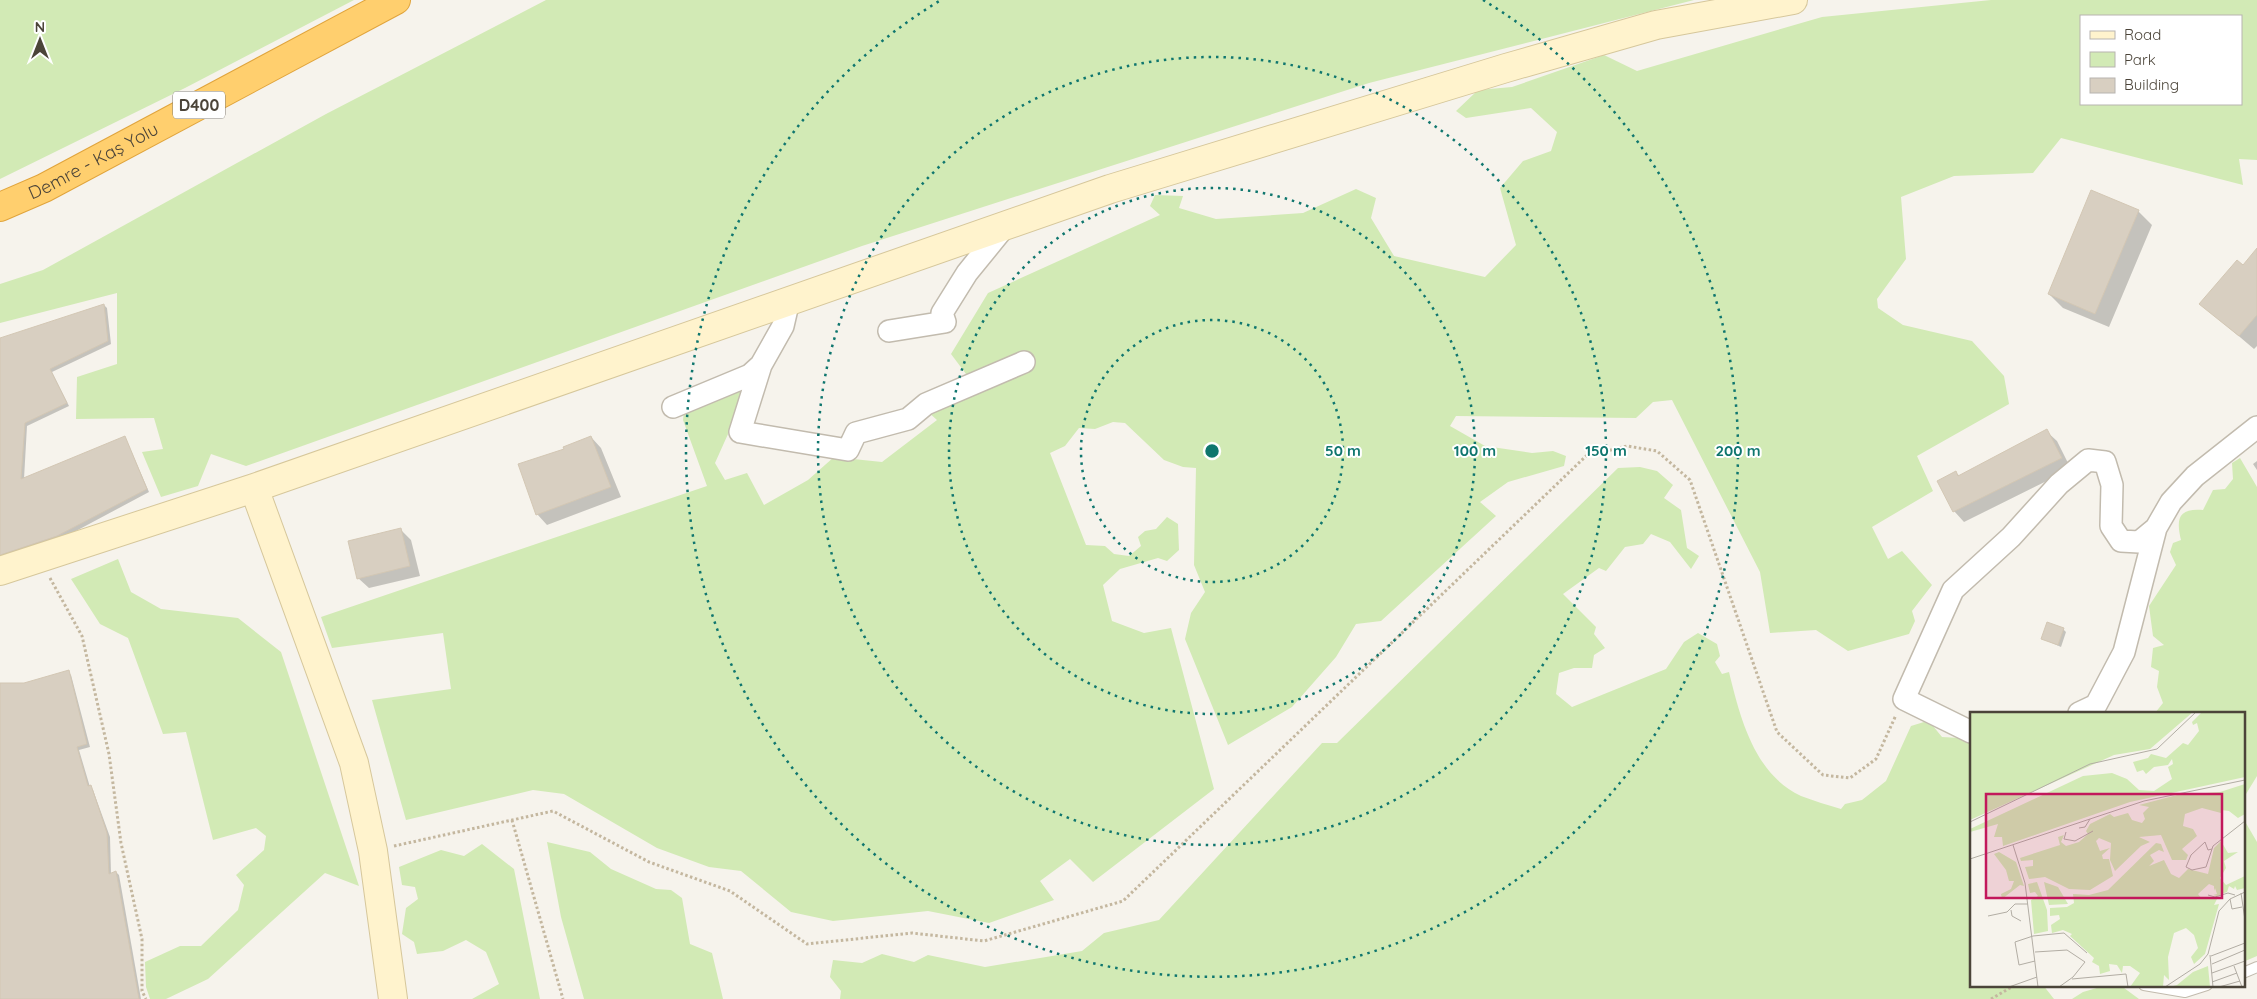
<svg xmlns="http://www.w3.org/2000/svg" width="2257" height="999" font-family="Quicksand,sans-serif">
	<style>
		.green { fill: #d2eab5; fill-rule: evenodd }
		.shadow { fill: #0003 }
		.building { fill: #d8cfc1; stroke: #d3c7b4 }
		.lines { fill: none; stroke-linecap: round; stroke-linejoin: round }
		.lane-casing { stroke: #c2bbae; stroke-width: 12 }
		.street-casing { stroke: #c2bbae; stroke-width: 24 }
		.secondary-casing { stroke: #d6c79b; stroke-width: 30 }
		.highway-casing { stroke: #e0a43c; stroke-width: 30 }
		.path { stroke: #c4b79f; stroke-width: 3; stroke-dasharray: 2.5 2.5; stroke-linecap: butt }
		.lane { stroke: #fff; stroke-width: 10 }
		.street { stroke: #fff; stroke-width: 21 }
		.secondary { stroke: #fff3cd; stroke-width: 28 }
		.highway { stroke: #ffcf6e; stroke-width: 28 }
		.ring { fill: none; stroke: #0f766e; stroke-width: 2.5; stroke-dasharray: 2.5 5 }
		.labels { text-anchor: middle; stroke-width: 4; stroke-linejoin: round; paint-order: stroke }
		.shield { fill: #fff; stroke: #817c74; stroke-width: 1 }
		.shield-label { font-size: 16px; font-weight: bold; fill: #4b4439 }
		.street-label { font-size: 18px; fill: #4b4439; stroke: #fff }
		.inset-road { fill: none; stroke: #b2ada4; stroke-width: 1 }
		.view { fill: #c2185b; fill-opacity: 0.15; stroke: #c2185b; stroke-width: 2.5 }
		.inset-edge { fill: none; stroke: #4b4439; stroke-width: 2.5 }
		.centre { fill: #0f766e; stroke: #fff; stroke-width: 2.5 }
		.ring-label { font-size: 15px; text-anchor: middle; font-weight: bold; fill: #0f766e; stroke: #fff; stroke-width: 4; stroke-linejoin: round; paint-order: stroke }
	</style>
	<rect width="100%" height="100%" fill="#f6f3ec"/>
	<path class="green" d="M0,0H354L185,88L0,179Z
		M546,0H1694L1369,83L862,246L246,466L211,454L198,486L161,497L142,452L163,449L154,418L76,419L77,377L117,364V293L0,323V284L43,270L326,114Z
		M1991,0H2257V160L2239,159L2243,185L2061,138L2033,173L1954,176L1901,197L1906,259L1877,299L1878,308L1903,325L1972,341L2004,376L2009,404L1917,456L1933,491L1872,527L1888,559L1902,551L1932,585L1912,611L1915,621L1909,634L1848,651L1816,630L1770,633L1760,572L1672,400L1653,402L1636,418L1456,416L1450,426L1485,446L1532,453L1553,451L1566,456L1564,466L1508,482L1480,502L1496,516L1381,621L1356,624L1336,657L1292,707L1228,745L1185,639L1191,613L1205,592L1194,565L1196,468L1183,467L1164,460L1125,423L1113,422L1095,429L1079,428L1065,446L1050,453L1086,545L1105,546L1114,554L1129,556L1141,546L1138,537L1145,531L1156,529L1167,517L1178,524L1179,550L1167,561L1158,558L1120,569L1103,585L1112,621L1144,633L1171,628L1214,789L1093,882L1070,859L1040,881L1054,900L989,923L928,911L833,921L791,912L741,871L709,867L657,848L564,794L533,790L406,820L372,700L451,689L443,633L332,648L321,617L707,486L683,420L684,411L744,387L746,394L715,463L725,480L747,473L764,505L808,480L834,457L882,462L937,420L927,411L975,386L951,354L988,293L1160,215L1150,206L1155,195L1183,196L1179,208L1216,219L1303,213L1356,189L1376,198L1371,218L1394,256L1485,277L1516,245L1500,188L1523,161L1551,151L1557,132L1531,108L1466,118L1456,111L1478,90L1512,87L1604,55L1637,71L1822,17ZM2081,16H2241V104H2081Z
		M2240,458L2257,487V776L2243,799V713H2155L2163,703L2157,687L2159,671L2151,667L2153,648L2164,645L2153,636L2149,606L2176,565L2170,552L2173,543L2181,540C2176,519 2178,508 2203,510L2213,490L2225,489L2233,479L2232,463Z
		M1640,467L1657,471L1673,485L1664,498L1681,510L1687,548L1699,556L1691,569L1670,542L1651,534L1643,544L1625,547L1606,571L1599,568L1563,594L1596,627L1594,634L1605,648L1594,655L1592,668H1574L1559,673L1556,694L1572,707L1666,669L1684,642L1698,633L1717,644L1720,656L1715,662L1722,674L1729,672C1740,717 1754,774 1801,796C1814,801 1828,805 1841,809L1845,804L1862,800L1886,781L1911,726L1924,722L1933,726L1942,737L1960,738L1971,743V985H2043L2054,999H840L841,991L830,977L833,960L862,963L882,954L914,962L928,955L985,967L1082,951L1104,933L1159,920L1322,743H1337L1618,468Z
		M118,559L131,592L161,609L238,618L281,652L359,886L325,873L208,979L166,999H150L146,987L145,962L180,946H201L238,910L244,885L236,875L264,850L266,836L256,828L213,840L186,732L163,734L128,638L100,624L71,579Z
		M2243,818L2257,842V956L2243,962Z
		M547,842L590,852L611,869L656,889L671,890L682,898L690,944L712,953L723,999H584L561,917Z
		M482,844L514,869L540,999H472L499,984L486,952L466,940L443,951L417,954L414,942L402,934L406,908L418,899L415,887L402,885L399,867L441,850L464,856Z
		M2107,985H2120L2139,999H2072L2083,992Z"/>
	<path class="shadow" d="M2138,211L2152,225L2109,327L2063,308L2049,294Z
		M2257,250V346L2254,349L2201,304L2243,266Z
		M104,305L107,308L111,344L52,372L69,406L27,426L24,479L125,437L149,492L61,539L0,558V339Z
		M2046,431L2057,441L2071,469L1964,522L1954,511L1956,473L1960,476Z
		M591,437L601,448L621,497L547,525L537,514L566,450Z
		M2257,461V470L2253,464Z
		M401,530L411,540L420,576L369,588L358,578Z
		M2063,629L2066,632L2061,647L2043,639Z
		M68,672L71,675L90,747L79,750L90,787L93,790L110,837L111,874L116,872L119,875L141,999H0V685L24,684Z"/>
	<path class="building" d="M2091,190L2139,210L2095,314L2048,294Z
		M2257,248V315L2239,336L2199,304L2237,260L2243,265Z
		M104,304L108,341L50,369L67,403L25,423L21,479L125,436L147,489L57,536L0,555V338Z
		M2047,429L2062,458L1953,512L1937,481L1956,471L1958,476Z
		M591,436L611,487L536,515L518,464L564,449L563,447Z
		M401,528L410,566L357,579L348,541Z
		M2047,622L2064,628L2058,645L2041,639Z
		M69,670L87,744L77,747L88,786L91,785L107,833L109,874L116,871L139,999H0V683H24Z"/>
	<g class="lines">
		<defs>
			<path id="lane" d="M2243,973L2257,967
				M2144,985L2185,992L2207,985"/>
			<path id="street" d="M889,331L945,322L942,313L967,273L1006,225
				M761,365L740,432L848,450L856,433L908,419L926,404L1024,362
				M673,407L750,375L761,365L783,326L789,300
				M2079,713L2096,705L2124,652L2156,528L2171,502L2195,476L2257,427
				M1971,732L1904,699L1953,590L2011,537L2059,484L2088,460L2105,462L2112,485L2111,526L2121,541L2139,542L2156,528"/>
			<path id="secondary" d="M254,488L354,763L373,851L393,999
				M0,571L254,488L1110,189L1506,68L1656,25L1793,0"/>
			<g id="highway">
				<path id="s1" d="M0,207L44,188L396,0"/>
			</g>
		</defs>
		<use href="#lane" class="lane-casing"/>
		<use href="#street" class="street-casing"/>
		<use href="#secondary" class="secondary-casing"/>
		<use href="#highway" class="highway-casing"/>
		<path class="path" d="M50,578L82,636L109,754L121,843L142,939V991L146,999
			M512,820L563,999
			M394,846L553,811L649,862L730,891L807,944L912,933L984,941L1123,901L1586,456L1627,446L1657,451L1690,480L1777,732L1823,775L1850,778L1876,759L1896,715
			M1991,999L2015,985"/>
		<use href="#lane" class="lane"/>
		<use href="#street" class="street"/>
		<use href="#secondary" class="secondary"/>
		<use href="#highway" class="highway"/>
	</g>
	<g class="ring">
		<circle cx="1212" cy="451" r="131"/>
		<circle cx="1212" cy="451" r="263"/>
		<circle cx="1212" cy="451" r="394"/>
		<path d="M1483 0A526 526 0 1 1 941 0"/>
	</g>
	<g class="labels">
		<rect class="shield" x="173" y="91.5" width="52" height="27" rx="4"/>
		<g class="shield-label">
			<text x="199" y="111">D400</text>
		</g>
		<g class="street-label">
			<text dy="6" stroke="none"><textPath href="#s1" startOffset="104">Demre - Kaş Yolu</textPath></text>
		</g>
	</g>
	<g transform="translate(1970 712)">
		<rect width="275" height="275" fill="#f6f3ec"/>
		<path d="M0,0H223L180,37L144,43L0,108ZM232,0H275V65L160,90L33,134L32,125H24L28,112L0,120V117L113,64L142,61L157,67L169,78L184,79L202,67L198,55L203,52L202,47L198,53L184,55L176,62L173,58L167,60L163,50L178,46L181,42L196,46L213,31L218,33L229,19L227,11L223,13L222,10ZM275,72V102L268,106L259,99L251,98V101L232,96L215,102L213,114L223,117L227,124L212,137L218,143L216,148H202L191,123L169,125L180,130L171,134L145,159L140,148L141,131L129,126L126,129L130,139L140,136L132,143L133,147H139L143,164L120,178L99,177L75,165L59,167L55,155L63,154V148L51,149L50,146L90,133L88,125L94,123L91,130L96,134L109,130L118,122L116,119L120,112L140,102L144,105L158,101L162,108L172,111L175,107L173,101L179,95L169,93L207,83L250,80ZM251,129L258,141L268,140L254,149L256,156L250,166L256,173L275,164V176L267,178L265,174L264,177L259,174L257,180L247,184L243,183L247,182L245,176L244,179V174L239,172L228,182L232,187L248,185L244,193L249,192L235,242L224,252L221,245L228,236L224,223L216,216L204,221L198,245L199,268L194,263L193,275H160L170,261L160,254H153L152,261L147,253L139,252L140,259L130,262L129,254L122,250L124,246L100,224L102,222L93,218L82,221L81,213L90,207L89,203L80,204V196L97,195L104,191L103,182L119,183L138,178L186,131L191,132L194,140L189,138L180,143L184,149L179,154L194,148L201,162L209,166L218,157L238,162L244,136ZM29,140L46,150L54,174L50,173L32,187L31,182L41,177L44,169H39L36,158L24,142ZM67,170L77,198L78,219L64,222L61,188L68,184L65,180L60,181L58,172ZM74,170L88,175L98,192L79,193ZM238,254L240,275H199L207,273L223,260Z" fill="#d2eab5"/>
		<path class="inset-road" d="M0,110L120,52L187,37L226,0M109,116L115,115L120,107M96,120L94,127L105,129L123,119M43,133L55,171L68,275M242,137L238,138L235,130L221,143L216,155L222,158L236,155L243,134L275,109M0,147L174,89L275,68M271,181L275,208M238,183L245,185L258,181L265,183M260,187L262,197L272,195M41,198L42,204L51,209M18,204L37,200L45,192H58M65,240L97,238L115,250L103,265L89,275M240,243L243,275M241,244L275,231M65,249L49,253L45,230L63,224L94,221L117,241M242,252L275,238M264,254L272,275M242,261L275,249M102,267L156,262L158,275M242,270L267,261M39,275L67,265M195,275L230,252L238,242L249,199L260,187L275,180M249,275L270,269"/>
		<path class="view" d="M16,82H252V186H16Z"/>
		<rect width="275" height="275" class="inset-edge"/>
	</g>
	<circle cx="1212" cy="451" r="8" class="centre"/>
	<g class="ring-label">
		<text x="1343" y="456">50 m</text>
		<text x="1475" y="456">100 m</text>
		<text x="1606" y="456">150 m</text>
		<text x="1738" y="456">200 m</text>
	</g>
	<rect x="2080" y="15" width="162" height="90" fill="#ffffff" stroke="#b7b4b0"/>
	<rect x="2090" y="31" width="25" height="8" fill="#fff3cd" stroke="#b7b4b0"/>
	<text x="2124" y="40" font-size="15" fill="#4b4439">Road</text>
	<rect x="2090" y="52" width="25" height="15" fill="#d2eab5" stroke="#b7b4b0"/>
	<text x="2124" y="65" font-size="15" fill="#4b4439">Park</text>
	<rect x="2090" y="78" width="25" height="15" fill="#d8cfc1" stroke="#b7b4b0"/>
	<text x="2124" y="90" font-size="15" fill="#4b4439">Building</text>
	<g transform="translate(40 40)" stroke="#ffffff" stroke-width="4" paint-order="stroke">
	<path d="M0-4L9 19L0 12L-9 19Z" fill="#4b4439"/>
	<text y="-8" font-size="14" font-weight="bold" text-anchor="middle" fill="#4b4439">N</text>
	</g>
</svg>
